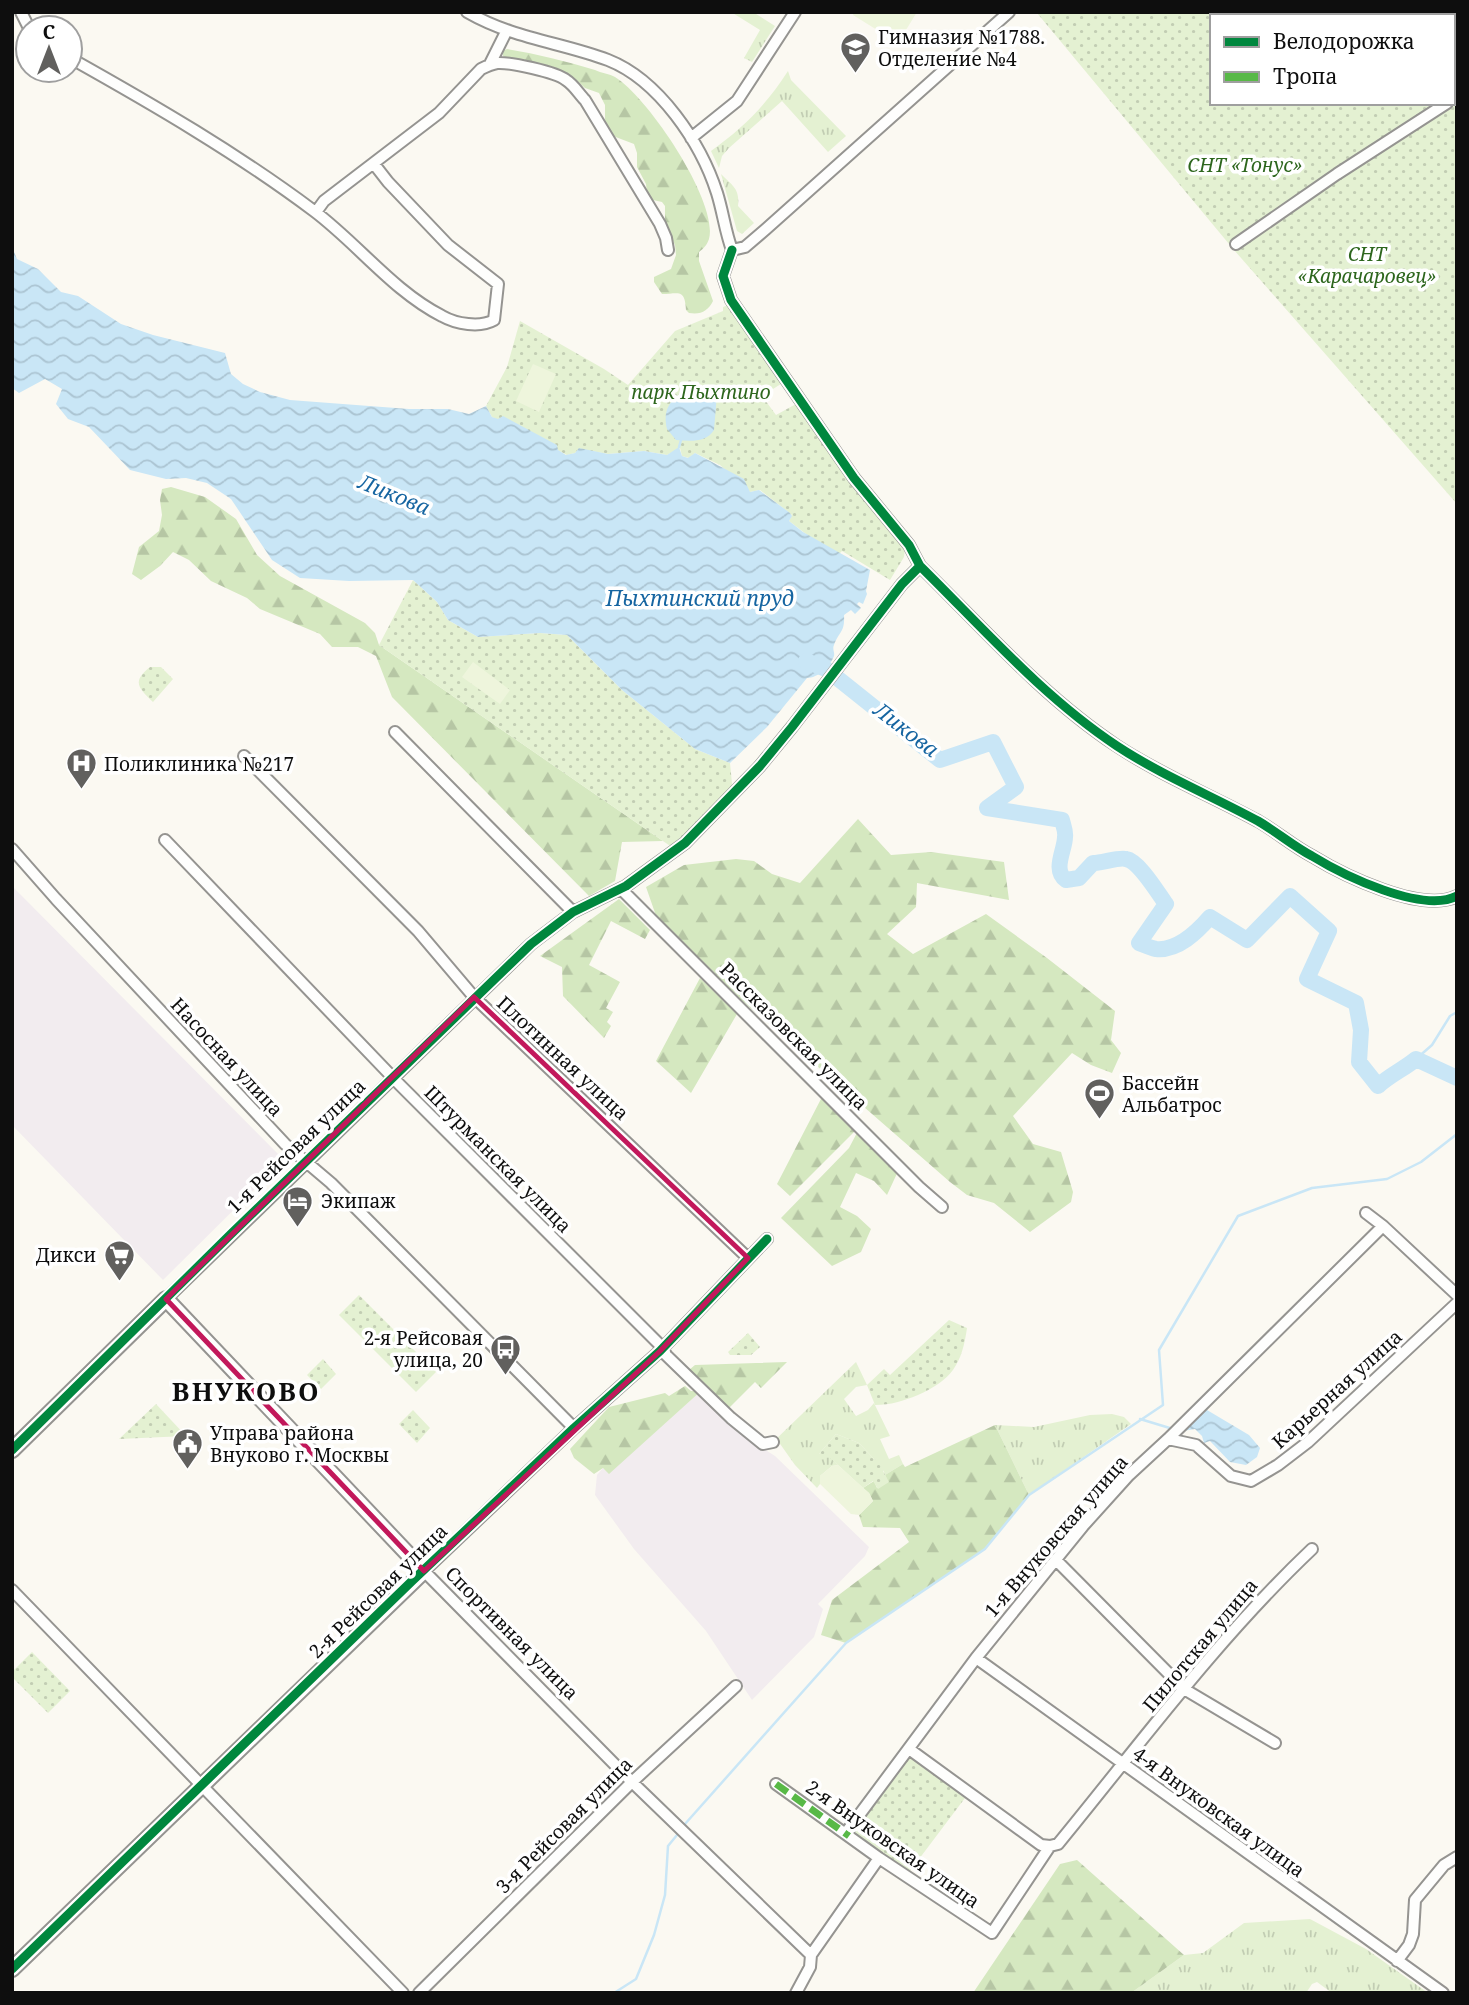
<svg xmlns="http://www.w3.org/2000/svg" width="1469" height="2005" font-family="'Noto Serif',serif">
	<style>
		.industrial { fill: #f2ecef }
		.grass { fill: url(#grass-tufts) }
		.forest { fill: url(#forest-firs) }
		.park { fill: url(#park-dots); fill-rule: evenodd }
		.pitch { fill: #eef5dc }
		.water { fill: url(#water-waves) }
		.lines { fill: none; stroke-linecap: round; stroke-linejoin: round }
		.stream { stroke: #c9e6f6; stroke-width: 2.5 }
		.river { stroke: #c9e6f6; stroke-width: 16 }
		.minor-casing { stroke: #959491; stroke-width: 14 }
		.tertiary-casing { stroke: #959491; stroke-width: 18 }
		.minor { stroke: #fefefd; stroke-width: 10 }
		.tertiary { stroke: #fefefd; stroke-width: 14 }
		.quiet { stroke: #58b947; stroke-width: 7; stroke-dasharray: 14 7; stroke-linecap: butt }
		.cycleway-casing { stroke: #fff; stroke-width: 13 }
		.cycleway { stroke: #00873e; stroke-width: 9 }
		.marked { fill: none; stroke: #c2185b; stroke-width: 5; stroke-linejoin: round }
		.labels { text-anchor: middle; stroke-width: 7; stroke-linejoin: round; paint-order: stroke }
		.poi-label { font-size: 19px; fill: #0e0e0e; stroke: #fff; text-anchor: start }
		.park-label { font-size: 19px; font-style: italic; fill: #2d661d; stroke: #fff }
		.street-label { font-size: 19px; fill: #0e0e0e; stroke: #fff }
		.water-label { font-size: 21px; font-style: italic; fill: #1665a1; stroke: #fff }
		.district-label { font-size: 26px; font-weight: bold; letter-spacing: 2px; fill: #0e0e0e; stroke: #fff }
	</style>
	<defs>
		<pattern id="grass-tufts" width="24" height="20" patternUnits="userSpaceOnUse" patternTransform="scale(1.75)"><rect width="24" height="20" fill="#e4f1d2"/><path d="M3 7l-1-3M5 7V3M7 7l1-3M15 17l-1-3M17 17v-4M19 17l1-3" fill="none" stroke="#c2cdb3"/></pattern>
		<pattern id="forest-firs" width="22" height="20" patternUnits="userSpaceOnUse" patternTransform="scale(1.75)"><rect width="22" height="20" fill="#d5e8c0"/><path d="M5 1l3.5 6h-7zM16 11l3.5 6h-7z" fill="#b6c6a4"/></pattern>
		<pattern id="park-dots" width="8" height="8" patternUnits="userSpaceOnUse" patternTransform="scale(1.75)"><rect width="8" height="8" fill="#e4f1d2"/><path d="M2 2h.1M6 6h.1" fill="none" stroke="#c2cdb3" stroke-width="1.8" stroke-linecap="round"/></pattern>
		<pattern id="water-waves" width="16" height="10" patternUnits="userSpaceOnUse" patternTransform="scale(1.75)"><rect width="16" height="10" fill="#c9e6f6"/><path d="M0 5q4-4 8 0t8 0" fill="none" stroke="#abc4d2"/></pattern>
	</defs>
	<rect width="100%" height="100%" fill="#fbf9f2"/>
	<path class="industrial" d="M12,886L284,1160L163,1280L12,1125Z
		M701,1391L747,1438L775,1456L869,1547L865,1556L818,1604L823,1609L814,1637L752,1700L706,1631L634,1549L595,1495L597,1475L603,1468L609,1473Z"/>
	<path class="grass" d="M731,12H753L775,26L752,62L744,58L760,30Z
		M788,71L791,80L846,136L828,152L782,101L729,148L722,156L719,168L711,151C744,127 766,105 788,71Z
		M721,174C733,186 740,189 738,206L754,223L742,234L737,231Z
		M856,1362L867,1385L856,1387L844,1399L856,1416L868,1410L874,1403L890,1436L880,1439L889,1459L899,1455L903,1464L885,1475L879,1458L875,1460L859,1443L836,1434L819,1454H827L838,1465L832,1466L820,1476V1484L817,1488L795,1465L778,1441L773,1442Z
		M1112,1414L1124,1417L1131,1424L1029,1495L995,1425L1034,1427L1090,1415Z
		M1310,1919L1366,1949L1428,1993H1332L1317,1982L1312,1984L1306,1993H1131L1184,1955L1203,1953L1244,1923Z"/>
	<path class="forest" d="M507,49C537,54 566,61 595,70C601,73 610,74 615,77C647,96 719,202 709,239C707,245 704,248 699,252V261L713,301C708,311 701,315 689,313L686,310C685,288 678,294 662,294L654,282V277L671,269L676,255L675,245L665,224V206L662,202L653,200L647,193L646,184L637,167V153L634,144L613,136L605,120V105L599,93L585,88L574,78L560,70L507,58L503,56V51Z
		M171,487L205,497L236,519L257,555L280,576L365,623L375,633L379,645L663,841L622,842L615,881L589,896L392,697L376,656L358,647H332L320,634L260,609L247,598L211,581L189,560L173,552L160,566L141,580L132,574L139,547L159,531L162,515L160,500L162,489Z
		M858,819L891,855L931,852L1004,862L1009,900L917,883L916,907L887,934L913,954L986,914L1047,958L1115,1011L1111,1040L1121,1053L1112,1073L1091,1065L1072,1053L1013,1116L1033,1144L1061,1152L1073,1192L1071,1202L1030,1232L994,1203L967,1195L950,1182L661,930L646,887L684,865L736,859L754,861L772,874L800,883Z
		M619,899L650,930L645,939L611,921L589,965L620,982L606,1008L613,1012L607,1022L611,1026L604,1038L563,996L562,967L540,956Z
		M700,978L737,1014L691,1093L656,1061Z
		M822,1097L856,1130L790,1196L777,1184Z
		M860,1127L900,1167L887,1195L874,1181L856,1173L840,1207L857,1216L871,1229L861,1252L832,1266L781,1218L849,1148Z
		M787,1362L761,1388L755,1382L729,1408L689,1370L695,1365Z
		M685,1386L691,1391H701L609,1474L603,1468L594,1474L574,1458L570,1449L609,1407L665,1393L669,1396Z
		M995,1425L1029,1495L985,1549L846,1643L821,1635L832,1600L909,1542L900,1528L863,1527L859,1515L873,1501L869,1493L863,1488L874,1481L877,1488L888,1482L885,1475L903,1464L905,1467Z
		M1077,1860L1184,1955L1131,1993H973L1060,1864Z"/>
	<path class="park" d="M1457,12V504L1234,250L1037,13ZM1212,16H1453V103H1212Z
		M731,304L784,382L762,396L776,415L796,404L905,549L904,557L890,580L842,551L836,557L789,521L792,515L760,490L750,492L720,465L695,453L689,458L682,456L680,448L667,455L644,451L608,454L579,449L575,453L567,455L492,417L486,406L507,367L520,321L604,369L628,385L675,331L723,311V307Z
		M413,580L437,602L448,620L478,637L540,633L567,635L622,690L695,749L730,763L733,794L676,850L379,645Z
		M150,667H161L173,679L153,702C139,688 131,682 150,667Z
		M359,1295L436,1372L416,1392L339,1315Z
		M949,1320L967,1328C962,1364 952,1380 918,1395C903,1401 891,1405 875,1405L867,1385L884,1369L890,1375Z
		M748,1333L760,1347L751,1355H730L728,1352Z
		M323,1359L336,1374L321,1389L307,1375Z
		M156,1404L186,1436L119,1439Z
		M413,1410L430,1428L417,1443L399,1424Z
		M836,1434L859,1443L875,1460L879,1457L887,1468L883,1471L889,1482L878,1489L873,1481L863,1488L827,1455L824,1458L819,1454Z
		M32,1652L70,1691L48,1713L12,1677V1672Z
		M910,1756L965,1798L910,1871L853,1833Z"/>
	<path class="pitch" d="M854,12H917L898,43L853,15Z
		M533,364L556,374L539,412L516,401Z
		M473,662L510,690L500,704L462,677Z
		M838,1465L869,1493L873,1501L859,1515L851,1514L820,1484V1476L832,1466Z"/>
	<path class="water" d="M12,247L17,259L38,269L61,292L78,296L121,324L153,335L225,353L231,374L243,384L260,392L290,400L409,409H448L469,414L486,406L492,417L498,419L503,416L557,445L558,450L566,455L575,453L579,448L608,454L644,451L667,455L679,447L682,456L688,458L695,453L744,479L750,492L759,490L790,513L792,516L789,521L803,532L870,570L866,591L867,594L863,604L859,602L857,604L861,608L855,614L851,610L844,615C845,633 839,631 834,645C832,649 835,653 834,656C830,667 818,678 807,678L767,727L730,763L695,749L622,690L567,635L540,633L478,637L448,620L437,602L413,580L349,581L300,578L272,560L231,499L207,483L186,478L166,479L130,470L89,427L68,419L56,404L62,389L45,379L19,393L12,388Z
		M696,387L708,388L717,394L714,430C706,443 690,441 676,440L667,429C661,405 676,394 696,387Z
		M1207,1410L1249,1435L1260,1448L1257,1457L1246,1465L1230,1462L1210,1441L1204,1443L1202,1436L1195,1429L1183,1431L1188,1422Z"/>
	<g class="lines">
		<path class="stream" d="M679,447L681,440
			M1416,1059L1432,1045L1450,1016L1457,1012
			M1140,1419L1173,1429
			M685,1824L846,1643L985,1549L1029,1495L1163,1405L1159,1350L1238,1216L1312,1188L1387,1179L1421,1162L1457,1134
			M614,1993L636,1979L654,1935L665,1895L668,1846L677,1835"/>
		<path class="river" d="M806,661L826,669L940,760L993,742L1016,787L987,808L1062,820C1063,825 1066,831 1065,837C1065,850 1052,870 1066,880L1079,878L1093,863C1102,863 1119,857 1126,859C1139,861 1158,893 1166,904L1139,943C1144,945 1150,948 1156,949C1178,951 1197,932 1210,917L1247,940L1290,896L1329,931L1307,979L1356,1003L1361,1030L1359,1062L1378,1086C1390,1075 1404,1069 1416,1059L1457,1078"/>
		<defs>
			<path id="minor" d="M21,12L29,28
				M467,12C514,39 560,42 608,60C659,80 701,143 717,193C723,212 725,231 732,250
				M70,58C154,105 238,154 314,211C358,244 393,291 442,316C456,324 480,328 494,320L498,284L448,245L388,182L374,164
				M490,64L506,32
				M691,138L737,101L795,12
				M316,212L324,201L439,113L481,69C487,66 491,64 497,63C510,62 556,72 566,80C574,85 579,94 585,100L660,224L666,238L668,250
				M1236,244L1337,174L1447,103
				M732,250L723,276L731,300L854,478L909,545L920,566C983,628 1043,697 1117,746C1161,775 1212,796 1258,821C1277,832 1293,846 1312,856C1343,875 1422,914 1457,896
				M732,250L745,247L766,229L1009,12
				M395,732L573,912
				M244,756L418,931L474,997L748,1258
				M165,840L400,1085L663,1348L666,1355L731,1418L763,1444L773,1442
				M12,849L56,899L285,1144L331,1183L574,1428
				M621,889L919,1187L942,1207
				M1366,1213L1383,1226L1457,1295
				M767,1239L660,1351L574,1428L424,1571L632,1782L811,1955
				M166,1299L531,944L573,912L626,886L685,843L760,766L792,727L902,584L920,566
				M1168,1439L1196,1445L1231,1476L1251,1481L1278,1465L1308,1442L1457,1303
				M1056,1560L1184,1689L1275,1743
				M12,1590L403,1993
				M976,1658L1443,1993
				M909,1749L1041,1845L1050,1846
				M776,1784L879,1858L992,1933L1050,1846L1058,1844C1140,1744 1218,1638 1312,1549
				M849,1836L848,1830L976,1658L1083,1526L1129,1475L1168,1439L1383,1226
				M1397,1961L1409,1945L1413,1934L1415,1900L1444,1865L1457,1857
				M419,1993L632,1782L736,1686
				M796,1993L810,1967L811,1955L879,1858"/>
			<path id="tertiary" d="M12,1450L166,1299L424,1571L12,1969"/>
		</defs>
		<use href="#minor" class="minor-casing"/>
		<use href="#tertiary" class="tertiary-casing"/>
		<use href="#minor" class="minor"/>
		<use href="#tertiary" class="tertiary"/>
		<path class="quiet" d="M776,1784L849,1836"/>
		<defs>
			<path id="cycleway" d="M732,250L723,276L731,300L854,478L909,545L920,566C983,628 1043,697 1117,746C1161,775 1212,796 1258,821C1277,832 1293,846 1312,856C1343,875 1422,914 1457,896
				M12,1450L231,1234L531,944L573,912L626,886L685,843L760,766L792,727L902,584L920,566
				M12,1969L412,1581L574,1428L660,1351L767,1239"/>
		</defs>
		<use href="#cycleway" class="cycleway-casing"/>
		<use href="#cycleway" class="cycleway"/>
	</g>
	<path class="marked" d="M474,997L748,1258L660,1351L424,1571L166,1299Z"/>
	<defs>
		<symbol id="school-pin" viewBox="-11 -11 22 30"><path d="M0 17L-7.5 6A9.5 9.5 0 1 1 7.5 6Z" fill="#61605e" stroke="#fff"/><path d="M0-5L7-2L0 1L-7-2ZM-4 1L0 2.5L4 1V4Q0 6-4 4Z" fill="#fff"/></symbol>
		<symbol id="hospital-pin" viewBox="-11 -11 22 30"><path d="M0 17L-7.5 6A9.5 9.5 0 1 1 7.5 6Z" fill="#61605e" stroke="#fff"/><path d="M-5-5h3v3.5h4V-5h3V5h-3V1.5h-4V5h-3Z" fill="#fff"/></symbol>
		<symbol id="stadium-pin" viewBox="-11 -11 22 30"><path d="M0 17L-7.5 6A9.5 9.5 0 1 1 7.5 6Z" fill="#61605e" stroke="#fff"/><path d="M0-5a6.5 5 0 1 0 0 10a6.5 5 0 1 0 0-10ZM-3.5-1.8h7v3.6h-7Z" fill="#fff"/></symbol>
		<symbol id="hotel-pin" viewBox="-11 -11 22 30"><path d="M0 17L-7.5 6A9.5 9.5 0 1 1 7.5 6Z" fill="#61605e" stroke="#fff"/><path d="M-6-4.5h1.5V1H6V5H4.5V3h-9V5H-6ZM-4 0a1.8 1.8 0 1 1 3.6 0ZM.5 0V-2.5h3Q6-2.5 6 0Z" fill="#fff"/></symbol>
		<symbol id="supermarket-pin" viewBox="-11 -11 22 30"><path d="M0 17L-7.5 6A9.5 9.5 0 1 1 7.5 6Z" fill="#61605e" stroke="#fff"/><path d="M-6-5.5h2.5l.6 2H6L4.5 2H-2.5L-4.4-4H-6ZM-1.5 3.2a1.3 1.3 0 1 0 .1 0ZM3 3.2a1.3 1.3 0 1 0 .1 0Z" fill="#fff"/></symbol>
		<symbol id="bus-pin" viewBox="-11 -11 22 30"><path d="M0 17L-7.5 6A9.5 9.5 0 1 1 7.5 6Z" fill="#61605e" stroke="#fff"/><path d="M-5-6H5V4H4V6H2V4H-2V6H-4V4H-5ZM-3.5-4V0h7V-4ZM-3.5 1.2v1.5H-2V1.2ZM2 1.2v1.5H3.5V1.2Z" fill="#fff"/></symbol>
		<symbol id="civic-pin" viewBox="-11 -11 22 30"><path d="M0 17L-7.5 6A9.5 9.5 0 1 1 7.5 6Z" fill="#61605e" stroke="#fff"/><path d="M-.6-6.5H3V-4.5H.6V-3L4-1V1h2V6H-6V1h2V-1L-.6-3ZM-1.2 2.5V6h2.4V2.5Z" fill="#fff"/></symbol>
	</defs>
	<g fill-rule="evenodd">
		<use href="#school-pin" x="838" y="30" width="35" height="47"/>
		<use href="#hospital-pin" x="64" y="746" width="35" height="47"/>
		<use href="#stadium-pin" x="1082" y="1076" width="35" height="47"/>
		<use href="#hotel-pin" x="280" y="1184" width="35" height="47"/>
		<use href="#supermarket-pin" x="102" y="1238" width="35" height="47"/>
		<use href="#bus-pin" x="488" y="1332" width="35" height="47"/>
		<use href="#civic-pin" x="170" y="1426" width="35" height="47"/>
	</g>
	<g class="labels">
		<g class="poi-label">
			<text x="878" y="44">Гимназия №1788.<tspan x="878" dy="22">Отделение №4</tspan></text>
			<text x="104" y="771">Поликлиника №217</text>
			<text x="1122" y="1090">Бассейн<tspan x="1122" dy="22">Альбатрос</tspan></text>
			<text x="321" y="1208">Экипаж</text>
			<text x="96" y="1262" text-anchor="end">Дикси</text>
			<text x="483" y="1345" text-anchor="end">2-я Рейсовая<tspan x="483" dy="22">улица, 20</tspan></text>
			<text x="210" y="1440">Управа района<tspan x="210" dy="22">Внуково г. Москвы</tspan></text>
		</g>
		<g class="park-label">
			<text x="1245" y="172">СНТ «Тонус»</text>
			<text x="1367" y="261">СНТ<tspan x="1367" dy="22">«Карачаровец»</tspan></text>
			<text x="701" y="399">парк Пыхтино</text>
		</g>
		<g class="street-label">
			<text transform="translate(794 1036) rotate(45)" y="7">Рассказовская улица</text>
			<text transform="translate(227 1057) rotate(47)" y="7">Насосная улица</text>
			<text transform="translate(563 1058) rotate(43)" y="7">Плотинная улица</text>
			<text transform="translate(296 1146) rotate(-44)" y="7">1-я Рейсовая улица</text>
			<text transform="translate(498 1159) rotate(45)" y="7">Штурманская улица</text>
			<text transform="translate(1337 1389) rotate(-42)" y="7">Карьерная улица</text>
			<text transform="translate(1056 1536) rotate(-49)" y="7">1-я Внуковская улица</text>
			<text transform="translate(378 1591) rotate(-44)" y="7">2-я Рейсовая улица</text>
			<text transform="translate(512 1633) rotate(45)" y="7">Спортивная улица</text>
			<text transform="translate(1200 1645) rotate(-50)" y="7">Пилотская улица</text>
			<text transform="translate(1219 1812) rotate(36)" y="7">4-я Внуковская улица</text>
			<text transform="translate(564 1825) rotate(-45)" y="7">3-я Рейсовая улица</text>
			<text transform="translate(893 1844) rotate(35)" y="7">2-я Внуковская улица</text>
		</g>
		<g class="water-label">
			<text transform="translate(394 495) rotate(22)" y="7">Ликова</text>
			<text x="700" y="606">Пыхтинский пруд</text>
			<text transform="translate(906 730) rotate(37)" y="7">Ликова</text>
		</g>
		<g class="district-label">
			<text x="246" y="1401">ВНУКОВО</text>
		</g>
	</g>
	<rect width="1469" height="2005" fill="none" stroke="#0e0e0e" stroke-width="28"/>
	<rect x="1210" y="14" width="245" height="91" fill="#ffffff" stroke="#9f9f9f" stroke-width="2"/>
	<rect x="1224" y="37" width="35" height="10" fill="#00873e" stroke="#9f9f9f" stroke-width="2"/>
	<text x="1273" y="49" font-size="21" fill="#0e0e0e">Велодорожка</text>
	<rect x="1224" y="72" width="35" height="10" fill="#58b947" stroke="#9f9f9f" stroke-width="2"/>
	<text x="1273" y="84" font-size="21" fill="#0e0e0e">Тропа</text>
	<g transform="translate(49 49)"><circle r="33" fill="#ffffff" stroke="#9f9f9f" stroke-width="2"/>
	<path d="M0-5L12 26L0 18L-12 26Z" fill="#61605e"/>
	<text y="-10" font-size="19" font-weight="bold" text-anchor="middle" fill="#0e0e0e">С</text>
	</g>
</svg>
